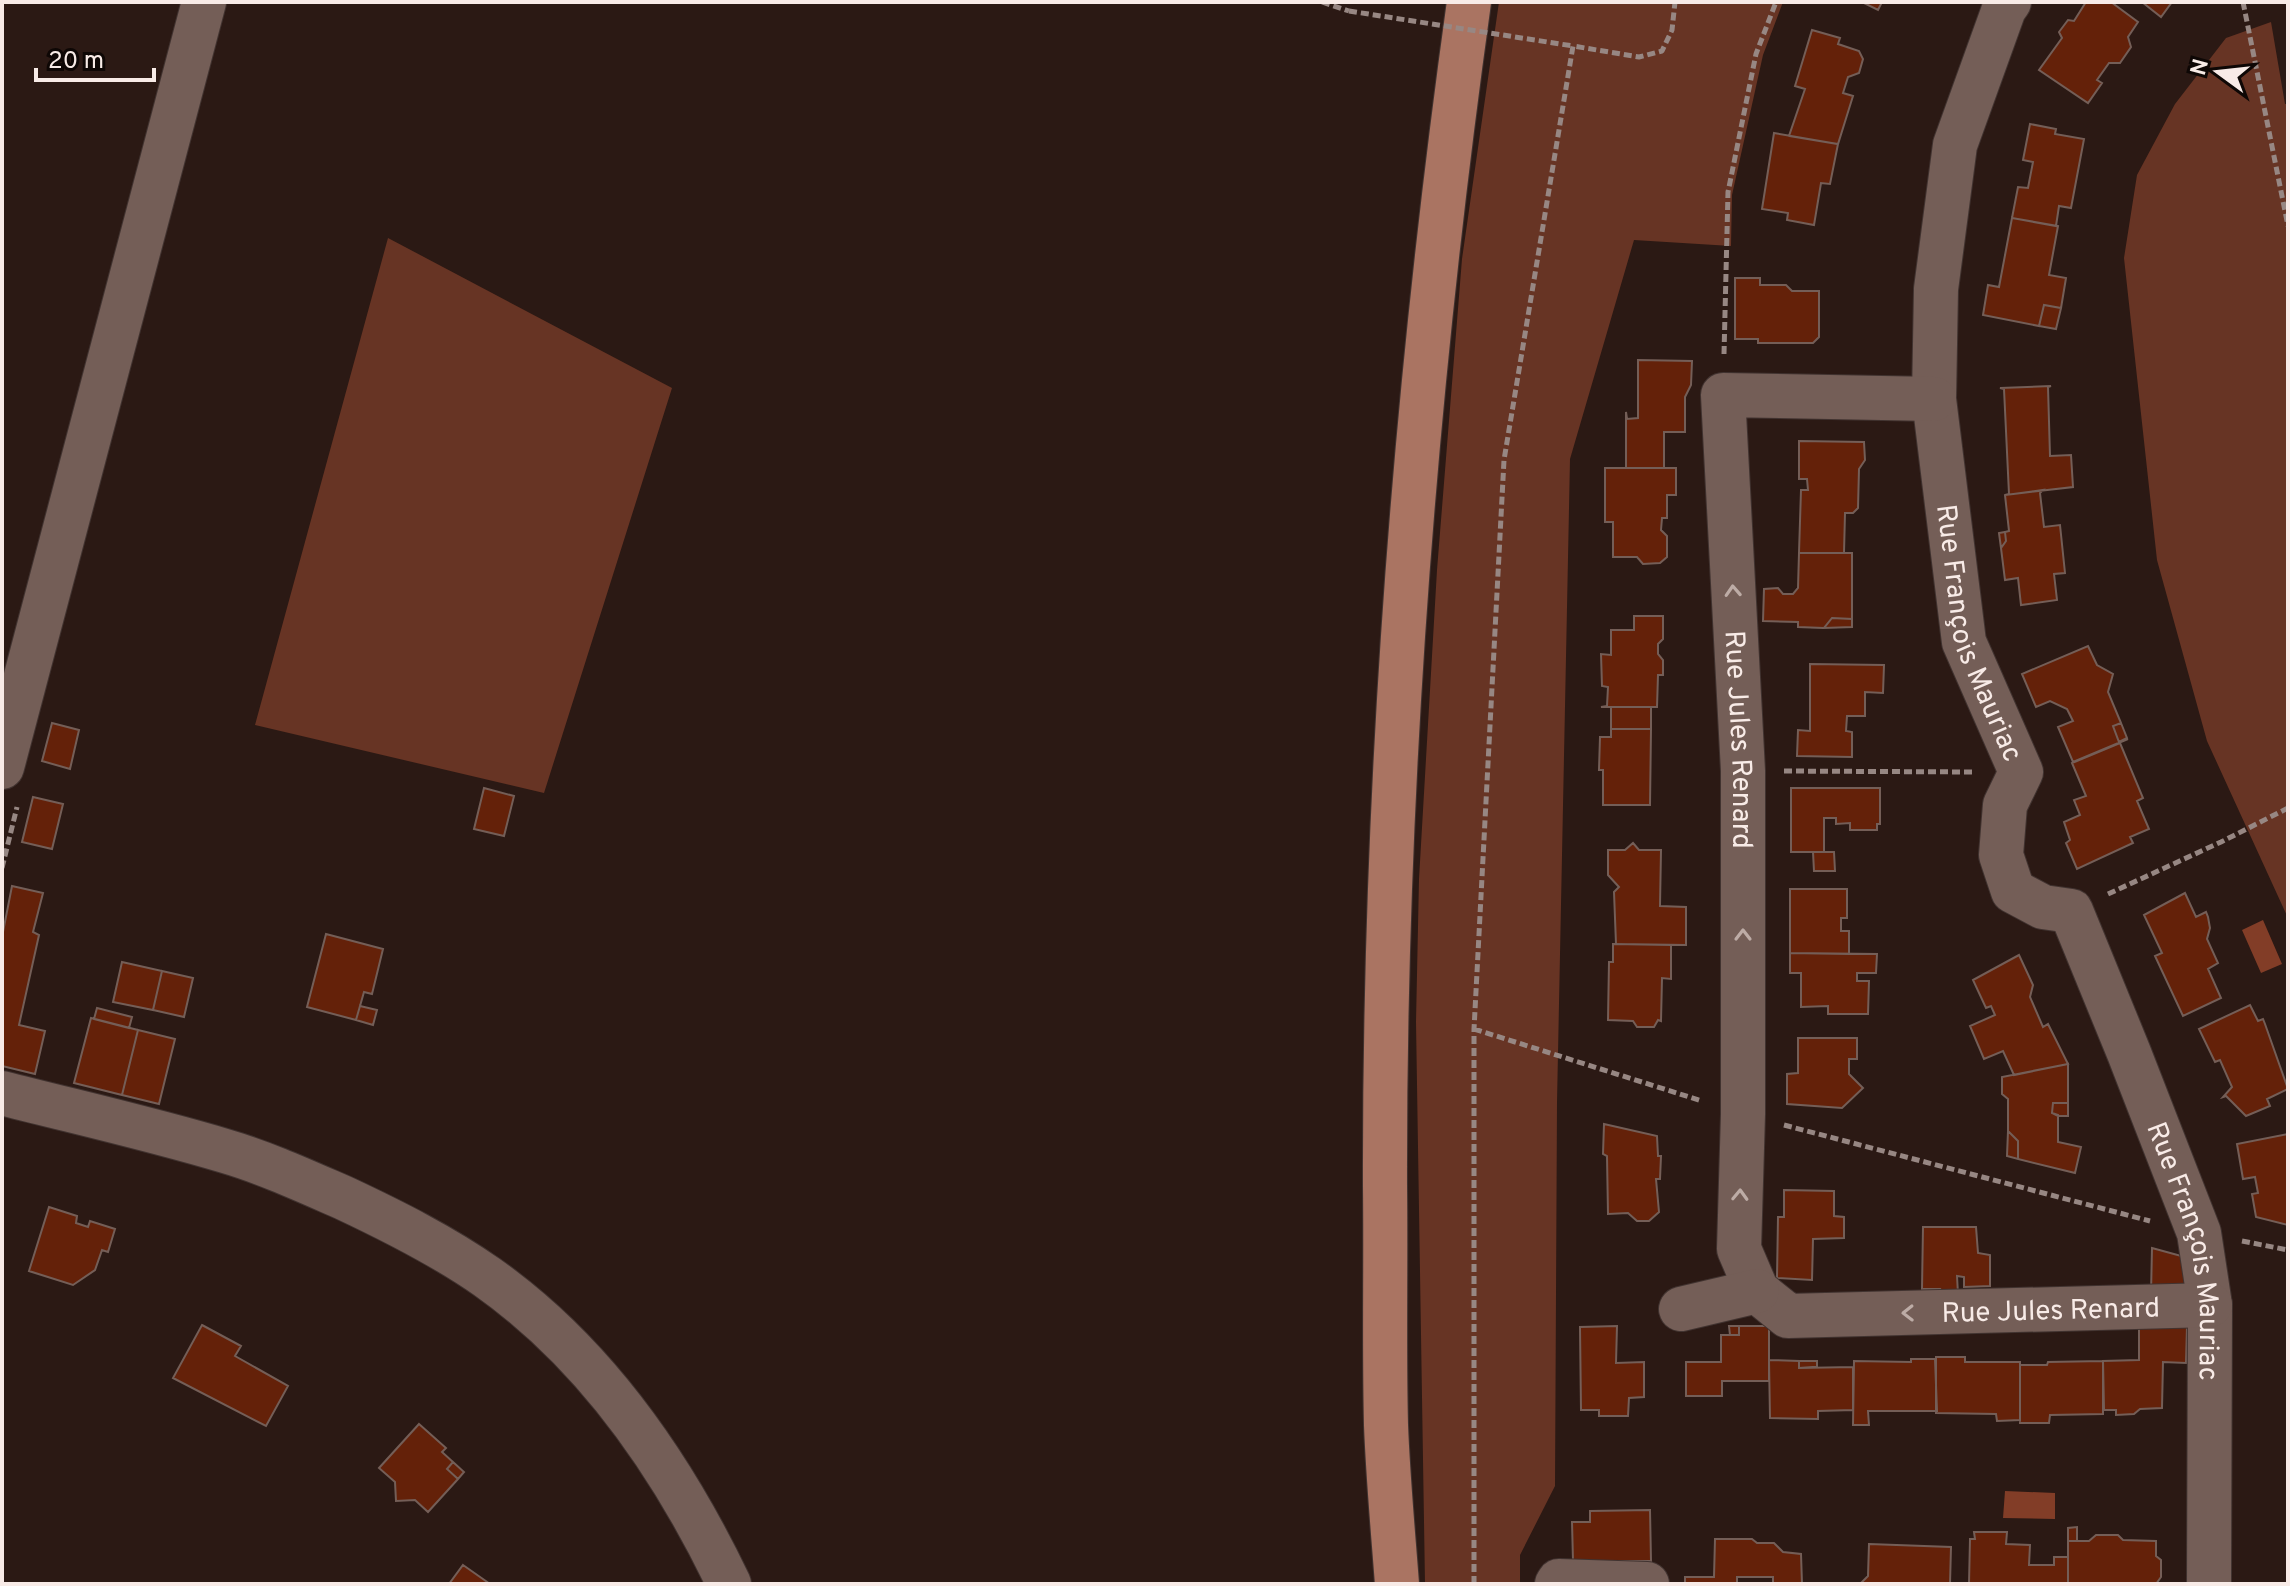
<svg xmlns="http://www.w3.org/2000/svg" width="2290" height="1586" font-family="Overpass,sans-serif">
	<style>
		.green { fill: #673424 }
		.water { fill: #823d27 }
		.building { fill: #642109; stroke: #745e57; stroke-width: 2 }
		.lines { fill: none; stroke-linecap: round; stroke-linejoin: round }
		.minor-casing { stroke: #413330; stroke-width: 46 }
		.major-casing { stroke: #413330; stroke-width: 46 }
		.path { stroke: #978783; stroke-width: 5; stroke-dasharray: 8 4; stroke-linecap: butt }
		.minor { stroke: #745e57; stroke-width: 44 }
		.major { stroke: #aa7462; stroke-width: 44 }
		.path-bridge { stroke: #978783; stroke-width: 5; stroke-dasharray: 8 4; stroke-linecap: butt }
		.oneway { stroke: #bdaca6 }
		.labels { text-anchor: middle; stroke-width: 8; stroke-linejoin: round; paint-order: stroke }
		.street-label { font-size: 28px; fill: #f8ebe7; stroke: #0e0705 }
	</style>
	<rect width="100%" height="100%" fill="#2b1914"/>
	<path class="green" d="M1499,2H1783L1763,55L1732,195L1731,246L1634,240L1570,459L1557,1103L1555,1486L1520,1555V1584H1425L1416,1022L1419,879L1437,570L1462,259Z
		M2271,22L2285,104H2288V918L2207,741L2157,560L2124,258L2137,175L2175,104L2226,38Z
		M388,238L672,388L544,793L255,725Z"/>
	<path class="water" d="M2263,920L2282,964L2261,973L2242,930Z
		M2005,1491L2055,1493V1519L2003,1518Z"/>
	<path class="building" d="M1862,2H1882L1878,10Z
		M2086,2H2111L2138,22L2128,37L2131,47L2120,63H2109L2097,80L2102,83L2088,103L2039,70L2062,38L2059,32L2068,20L2074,21Z
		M2142,2H2172L2161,17Z
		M1812,30L1840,38L1838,44L1859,51L1863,59L1859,73L1848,77L1843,93L1853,96L1838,144L1789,136L1805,89L1795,86Z
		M2030,124L2056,129L2055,134L2084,139L2071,208L2059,206L2056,226L2012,218L2018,187L2028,188L2033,162L2023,160Z
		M1774,133L1838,144L1830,184L1821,183L1814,225L1787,220L1788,213L1762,209Z
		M2012,218L2058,226L2049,275L2066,278L2061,308L2044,305L2039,326L1983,315L1988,285L1999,287Z
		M1735,278H1760V285H1786L1792,291H1819V337L1813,343H1758V339H1735Z
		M2044,305L2061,308L2056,329L2039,326Z
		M1638,360L1692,361L1691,385L1685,397V432H1664V468H1626V412L1627,419L1638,418Z
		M2051,386L2048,387L2050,456L2071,455L2073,487L2005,495L2009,494L2004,389L2000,388Z
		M1799,441L1864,442L1865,460L1859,469L1858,508L1853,513H1845L1844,553H1799L1801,490H1808L1807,479H1799Z
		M1605,468H1676V495H1667V518H1662L1661,530L1667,536V557L1660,563L1643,564L1637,557H1613V522H1605Z
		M2043,490L2040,493L2044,527L2060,525L2065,573L2054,574L2057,600L2021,605L2018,578L2005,580L2001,548L2006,541L2005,532L2009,531L2005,495Z
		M2005,532L2006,541L2001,548L1999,533Z
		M1799,553H1852V619L1832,618L1824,628L1798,627V622L1763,621L1764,589L1778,588L1783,594H1793L1798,588Z
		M1634,616H1663V639L1658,644V654L1663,660V675H1658L1657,707H1601L1607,706L1608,687L1602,686L1601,654L1611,655V630H1634Z
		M1832,618L1852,619V627L1824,628Z
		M2088,646L2097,665L2113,674L2108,692L2121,723L2113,726L2119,742L2128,739L2073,762L2058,727L2073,721L2067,709L2050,701L2036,707L2022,674Z
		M1810,664L1884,665L1883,693L1865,692V716H1847L1846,731L1852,732V757L1797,756L1798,730L1810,731Z
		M1611,707H1651V729H1611Z
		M52,723L79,730L70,769L42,761Z
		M2121,723L2127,738L2119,742L2113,726Z
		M1611,729H1651L1650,805H1603V770H1599L1600,737H1611Z
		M2120,743L2143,798L2137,801L2149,829L2130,837L2133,843L2077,869L2066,843L2070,840L2064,822L2080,815L2074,800L2086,796L2072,763Z
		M484,788L514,796L504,836L474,829Z
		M1791,788H1880V824H1877V830H1850V823L1836,824V818H1824V852H1791Z
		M33,797L63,804L52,849L22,842Z
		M1633,843L1639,850H1661L1660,906L1686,907V945L1616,944L1614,892L1619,887L1608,875V850H1625Z
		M1813,852H1834L1835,871H1814Z
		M12,886L43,893L33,932L39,935L19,1025L45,1031L35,1074L2,1066V937Z
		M1790,889H1847V918H1841V931H1849V954L1790,953Z
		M2185,893L2196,917L2206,912L2208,917L2210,928L2207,939L2218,963L2208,969L2221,998L2183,1016L2155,956L2162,953L2144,915Z
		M326,934L383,949L372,994L364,992L356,1020L307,1007Z
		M1613,944L1671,945V979L1662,978L1661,1021L1658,1020L1654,1027H1637L1633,1021L1608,1020L1609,962H1613Z
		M1790,953L1877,954L1876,973H1857V981H1869L1868,1014H1828V1006L1801,1007V973H1790Z
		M2019,955L2033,985L2030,997L2043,1027L2048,1024L2068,1064L2014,1075L2003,1051L1984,1059L1970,1026L1995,1015L1991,1006L1986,1008L1973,980Z
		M122,962L162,971L153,1010L113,1002Z
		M162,971L193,978L184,1017L153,1010Z
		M2250,1005L2258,1021L2263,1019L2265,1024L2288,1089L2267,1099L2270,1106L2246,1116L2226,1096L2223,1097L2232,1087L2220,1060L2215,1062L2199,1029Z
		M360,1006L377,1010L373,1025L356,1020Z
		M97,1008L132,1017L129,1028L94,1019Z
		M91,1018L138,1030L122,1095L74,1083Z
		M138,1030L175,1039L159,1104L122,1095Z
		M1798,1038H1857V1059H1849V1074L1863,1088L1842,1108L1787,1104V1074L1798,1073Z
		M2068,1064V1103H2053L2052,1113L2058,1115V1142L2081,1147L2075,1173L2018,1159V1141L2008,1131V1099L2002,1094V1077Z
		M2053,1103H2068V1116H2058L2052,1113Z
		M1604,1124L1657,1136L1658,1156H1661L1660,1179H1656L1659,1212L1649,1221H1637L1628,1213L1608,1214L1607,1156L1603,1154Z
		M2008,1131L2018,1141V1159L2007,1156Z
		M2288,1134V1225L2256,1217L2252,1194L2258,1193L2255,1177L2243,1179L2237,1144Z
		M1784,1190L1834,1191V1216L1844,1217V1238L1813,1239L1812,1280L1777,1278L1778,1217H1784Z
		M49,1207L77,1216L76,1223L88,1227L90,1221L115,1229L108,1252L102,1250L95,1270L73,1285L29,1271Z
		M1923,1227H1976L1978,1253L1990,1255V1286L1964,1287V1277L1957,1276L1958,1294H1939L1940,1289H1922Z
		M2152,1248L2185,1257L2186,1294H2151Z
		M202,1325L241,1346L235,1356L288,1386L266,1426L173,1378Z
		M1617,1326L1616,1363L1644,1362V1397L1629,1398L1628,1416H1599V1410H1581L1580,1327Z
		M1729,1326H1739V1335H1730Z
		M1739,1326H1769V1381H1722V1396H1686V1362H1721V1335H1739Z
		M2139,1327H2187L2186,1363L2163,1362L2162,1408L2140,1409L2134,1414L2116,1415V1410H2104L2103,1361L2139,1360Z
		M1936,1357H1965V1362H2020V1420L1997,1421L1996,1414L1936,1413Z
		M1911,1359H1935L1937,1411H1868L1869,1425H1853L1854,1361L1911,1362Z
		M1769,1360L1799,1361V1368L1853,1367V1410L1818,1411V1419L1770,1418Z
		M1799,1361H1817V1367L1799,1368Z
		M2103,1361V1414L2050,1415L2049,1423H2020V1365H2047L2048,1362Z
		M419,1424L446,1448L442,1452L453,1462L447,1469L458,1479L428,1512L415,1500L396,1501L395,1482L379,1468Z
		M453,1462L464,1472L458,1479L447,1469Z
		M1650,1510L1651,1561H1573L1572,1522H1590V1511Z
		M2077,1527V1541H2068V1528Z
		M1974,1532H2007L2006,1544L2030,1545L2029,1565H2054V1557H2068V1584H1969L1970,1539H1975Z
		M2096,1535H2118L2123,1540L2156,1541V1556L2161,1560V1577L2156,1584H2068V1541H2089Z
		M1715,1539H1752L1757,1543H1774L1783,1552L1801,1554L1802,1584H1773V1577H1737V1584H1685V1577H1714Z
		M1869,1544L1951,1547L1950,1584H1860L1868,1576Z
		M463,1565L490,1584H449Z"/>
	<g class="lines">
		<defs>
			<g id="minor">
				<path id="s1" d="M2009,2L2004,9L1955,145L1936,289L1934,399L1964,642L2021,772L2005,805L2001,855L2013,891L2043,907L2071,911L2129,1053L2199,1233L2210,1305L2209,1584"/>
				<path id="s2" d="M1934,399L1723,395L1743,771V1114L1739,1249L1757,1291L1788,1316L2210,1305"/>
				<path d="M2,767L204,2"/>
				<path d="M2,1093C76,1112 152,1129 225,1151C266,1163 305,1181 344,1198C393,1221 443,1246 487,1277C596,1354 672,1465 729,1584"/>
				<path d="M1681,1309L1757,1291"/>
				<path d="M1557,1584L1559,1581L1647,1584"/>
			</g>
			<path id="major" d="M1397,1584C1393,1531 1388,1478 1386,1425C1384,1345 1386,1265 1385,1186C1384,789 1414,395 1469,2"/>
		</defs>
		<use href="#minor" class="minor-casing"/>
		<use href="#major" class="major-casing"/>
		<path class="path" d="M1322,2L1349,11
			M2243,2L2288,226
			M1724,354L1728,192L1756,54L1776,2
			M1784,771L1974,772
			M2,868L17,807
			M2108,894L2221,842L2288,808
			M1474,1029L1702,1101
			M1784,1125L2150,1221
			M2242,1241L2288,1250
			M1474,1584V1029L1504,460L1573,46L1639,57L1662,51L1672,30L1675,2"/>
		<use href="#minor" class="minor"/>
		<use href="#major" class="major"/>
		<path class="path-bridge" d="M1349,11L1573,46"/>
	</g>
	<defs><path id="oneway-chevron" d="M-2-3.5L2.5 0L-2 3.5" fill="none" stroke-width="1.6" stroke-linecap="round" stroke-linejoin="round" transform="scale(2)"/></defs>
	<g class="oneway">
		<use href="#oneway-chevron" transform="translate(1733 591) rotate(-93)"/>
		<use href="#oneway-chevron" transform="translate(1743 935) rotate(-90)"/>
		<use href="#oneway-chevron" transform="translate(1740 1195) rotate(-88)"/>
		<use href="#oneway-chevron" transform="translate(1908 1313) rotate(179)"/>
	</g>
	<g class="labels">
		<g class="street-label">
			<text dy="10" stroke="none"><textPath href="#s1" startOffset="648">Rue François Mauriac</textPath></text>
			<text dy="10" stroke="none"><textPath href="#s2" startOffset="556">Rue Jules Renard</textPath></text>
			<text dy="10" stroke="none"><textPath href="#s1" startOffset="1344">Rue François Mauriac</textPath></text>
			<text dy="10" stroke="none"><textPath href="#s2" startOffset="1414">Rue Jules Renard</textPath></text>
		</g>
	</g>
	<rect width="2290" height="1586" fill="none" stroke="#f8ebe7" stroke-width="8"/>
	<g transform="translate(2218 72) rotate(285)" stroke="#0e0705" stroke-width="6" paint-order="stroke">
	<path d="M0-6L14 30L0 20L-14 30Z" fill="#f8ebe7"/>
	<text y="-12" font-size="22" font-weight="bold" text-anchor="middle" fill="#f8ebe7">N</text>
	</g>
	<path d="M36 68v12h118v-12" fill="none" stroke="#f8ebe7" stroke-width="4"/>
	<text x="48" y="68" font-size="24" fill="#f8ebe7" stroke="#0e0705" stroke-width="6" paint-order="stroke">20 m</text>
</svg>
